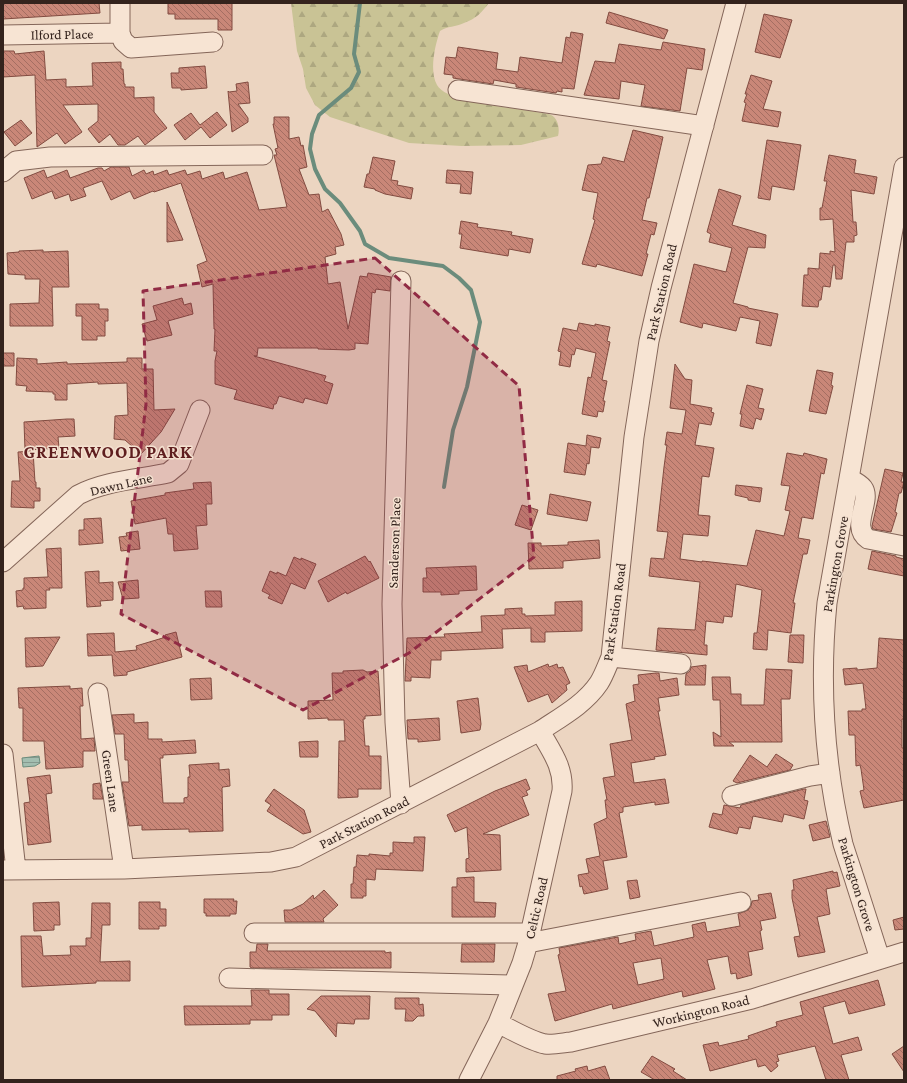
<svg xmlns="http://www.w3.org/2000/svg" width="907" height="1083" font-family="'Crimson Pro',serif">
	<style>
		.forest { fill: url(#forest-firs) }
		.water { fill: url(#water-rules); stroke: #6b8c7c }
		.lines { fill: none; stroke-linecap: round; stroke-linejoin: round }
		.stream { stroke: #6b8c7c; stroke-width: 4 }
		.building { fill: url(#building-back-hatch); stroke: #824b40; fill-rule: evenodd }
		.minor-casing { stroke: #846659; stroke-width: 21 }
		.minor { stroke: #f7e4d3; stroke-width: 19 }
		.marked { fill: #912b44; fill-opacity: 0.2; stroke: #912b44; stroke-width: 3; stroke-dasharray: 8 5; stroke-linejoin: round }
		.labels { text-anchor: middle; stroke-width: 3; stroke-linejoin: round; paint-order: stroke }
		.street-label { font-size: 14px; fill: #34231d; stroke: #f4e1d0 }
		.district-label { font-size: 18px; font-weight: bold; letter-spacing: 1px; fill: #5f1e1f; stroke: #f4e1d0 }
	</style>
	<defs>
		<pattern id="forest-firs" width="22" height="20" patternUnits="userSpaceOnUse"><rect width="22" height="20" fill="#c9c395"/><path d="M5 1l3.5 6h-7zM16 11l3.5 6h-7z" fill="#ada780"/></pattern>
		<pattern id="water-rules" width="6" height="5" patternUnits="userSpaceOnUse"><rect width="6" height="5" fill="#a3beb0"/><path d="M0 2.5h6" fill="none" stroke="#869a8f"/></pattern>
		<pattern id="building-back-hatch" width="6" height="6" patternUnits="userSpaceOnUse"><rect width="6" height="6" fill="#c98778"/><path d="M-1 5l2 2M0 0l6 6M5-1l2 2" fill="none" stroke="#a46e62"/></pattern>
	</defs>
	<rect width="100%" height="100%" fill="#ecd5c1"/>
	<path class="forest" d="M291,3H489C482,12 476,19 464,23C456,27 447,26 440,31C435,45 429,71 437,85C448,104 514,107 536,112C540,113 547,113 551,115C558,118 560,129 558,136L521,145L462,146L409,143L330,117L315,105L306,88L303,69L297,51Z"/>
	<path class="water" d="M39,756L40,763L35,766L23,767L22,758Z"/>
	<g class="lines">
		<path class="stream" d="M360,3L354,54L359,72L351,88L319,115L312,134L310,149L315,169L325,189L340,203L360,231L365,244L389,258L443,266L459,278L471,290L480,322L467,387L453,430L444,487"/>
	</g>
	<path class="building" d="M3,3H99L100,13L3,19Z
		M168,3H232V30H218V19H175V14H168Z
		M609,12L668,30L664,39L606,23Z
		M764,14L792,20L780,58L755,52Z
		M571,32L583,34L574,89L562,88V92L557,91L556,93L516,87V84L494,80L493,84L453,78V75L444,74L446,57L456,58L458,47L498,53L496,69L518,72L520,57L562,63L566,37L570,38Z
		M663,42L705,49L702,70L687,68L680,111L641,106L645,85L621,81L619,99L584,95L595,61L615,63L619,44L661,50Z
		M3,51H14L15,54L44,51L46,80L66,79V87L93,86L92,63L121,62V69H123L124,84H125V87H134V98L154,97V112L167,128L145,145L138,136L125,145H118L110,134L99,143L88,129L98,121V104L63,105L82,132L65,144L57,133L37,147L35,75L3,77Z
		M205,66L207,88L181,90V88H172L171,73H179V68Z
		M751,75L772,81L763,109L781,112L778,127L742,121L746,103L744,102L747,94H745Z
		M248,82L250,103L238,104L248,118V122L232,132L228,91L229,92L237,91L236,84Z
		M217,112L227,125L210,138L201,127L185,140L174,125L191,113L200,125Z
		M274,117H289V139L299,137L301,146L303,145L307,167L299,169L309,195L319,194L322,212L328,209L341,234L344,245L335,247L336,254L325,257L328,284L340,282L348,329L360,276L367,277L368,273L391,277L390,291L376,289L375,293L372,292L368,344L355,343V349L349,350L318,349V348H258L257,356H254L326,376L324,381L333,384L327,404L305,398L303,403L279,396L276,404H274L273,409L234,399L237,390L215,384V361L217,351H214L215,329H214L213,284L202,287L197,265L207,261L181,183L154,192L153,191L134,199L130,191L111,200L102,181L83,188L86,196L71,201L69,194L55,199L52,191L32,199L24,178L44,170L47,178L67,170L70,178L98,168H102L104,171L111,167H129L132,176L144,170L146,174L153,171L154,175L167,170L169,175L185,170L187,175L200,171L202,179L223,172L225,179L247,172L259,210L287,207L274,155H277L275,149L278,148L273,124H274Z
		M21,120L32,133L15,146L4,132Z
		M633,130L663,137L653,181L649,198H647L642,220L657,223L654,235L651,234L646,254H648L642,276L597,264L596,267L582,264L595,220L593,219L598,193L582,190L588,165L601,164L603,157L624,162Z
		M767,140L801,145L794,190L772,186L770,200L758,198Z
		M829,155L856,160L854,173L877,177L874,194L851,190L853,222H856L857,235L854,236V242H846L842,279H836L835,265H833L830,287L823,286L821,300H819L818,307L802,306L804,275H808V268L819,269L820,253L830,254V251L835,252L833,219L820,220V208H822L827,181H824Z
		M373,157L395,161L391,180L398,181L397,185L413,188L411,199L385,194L375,190V189L364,187L367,174H369Z
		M447,170L473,172L471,194L460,193L461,184L446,183Z
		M719,189L741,196L732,225L766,235L765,248L748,247L733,303L748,307V308L778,314L771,346L756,343L760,321L740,317L736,331L703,323L702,328L680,322L694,264L726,272L732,248L709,242L711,234L707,232Z
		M167,202L183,240L167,242Z
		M461,221L478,224L477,227L512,232L511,235L533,239L530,253L509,249L508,256L460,248L462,234H459Z
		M43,250V252L68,251L69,287H52L53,326H10V304L39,303L40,279H25V275L8,274L7,253L19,252V251Z
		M182,298L184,305L191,303L193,314L168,321L172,335L147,341L142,324L157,320L153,306Z
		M76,304H99V309H108V321H105V336H97V340H82V316H76Z
		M579,323L595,326V324L610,327L607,341L610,342L602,380L607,381L603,401H605L603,412L598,411L597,417L582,414L588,377L591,378L596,353L576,348L574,355L572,354L570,367L559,365L561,352L558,351L563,328L577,331Z
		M3,353H14V366H3Z
		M17,358L37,359V364L67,362V364L127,362V358H142V369H153L154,410L175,409L161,432L141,454L125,440L114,439L115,416L128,415L127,383L98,384V382L67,384V400H55V394H53V392L26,391L27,386L16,385Z
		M675,364L685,379L692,380L690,404L712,408L711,412L714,413L711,425L699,423L695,445L714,448L709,477L702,476L698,515L710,516L708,536L683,534L680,559L702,562V561L747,566L756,530L784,536L790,511L785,510L790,486L781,485L787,453L803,456L804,453L827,459L824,474L821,473L813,519L802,517L798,538L810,540L807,554H803L793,603H795L791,633L768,630L767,650L753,649L754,633H757L762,590L736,584L732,617L724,616L723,623L706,621L704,645H707V655L656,650L658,628L695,630L700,582L649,576L651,558L664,559L668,532L657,531L664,467L667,445H665L667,432L682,434L686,410L670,408Z
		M817,370L833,373L831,385L833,386L826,414L809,411Z
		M747,385L763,389L758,408L764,409L761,420L756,418L753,429L740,426L742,414H740Z
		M67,419H74L75,436L58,437L59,448L25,450L24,422Z
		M587,435L601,438L599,448L591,447L589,464L587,463L585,475L564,472L568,443L586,446Z
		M33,451L35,482H36V488H40V501H34V508L11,507L12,481H20L18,452Z
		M885,469L903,473L901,482H904L901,493H899L895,512L897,513L891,532L873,529L872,526Z
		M211,482L212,504H206L207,525L196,526L198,549L174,551L173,534H168L166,518L135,524L131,501L165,495V493L194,489L193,483Z
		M736,485L762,488L760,502L748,500V498L735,495Z
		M550,494L591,502L587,521L547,514Z
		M522,505L538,510L531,530L515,525Z
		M101,518L103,543L79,545V530H84V519Z
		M138,531L140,549L121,551L119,537L127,536L126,533Z
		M599,540L600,558L563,561V568L529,569L528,543H541V546L568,545V542Z
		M61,548L62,588H49L50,590H46V608L24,609L23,606L17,607L16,591L23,590V588H24V578L48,577L46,549Z
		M872,551L896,556V557L904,559V576L868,569Z
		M365,556L369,562L370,561L379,578L347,594L346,592L328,602L318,581Z
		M294,557L301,560V558L316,564L305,589L291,583L282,604L268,598L270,595L262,591L270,571L277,574V572L286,576Z
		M476,566L477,590L459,591V594L441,595V592H423V578H427L426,568Z
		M99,571V583L113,582V600L100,601L101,606L87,607L85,572Z
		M138,580L139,598L123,599L118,582Z
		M205,591H221L222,607H206Z
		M582,601V631L545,632V642H531V628L502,629L503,648L441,651V660H431L430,678L411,677V681H405L407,638L445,637L444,634L482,632L481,616L505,615V609L522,608V614H525V616L555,615V602Z
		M176,632L182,657L127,672V675L114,676L112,655L88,656L87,634L114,633L115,652L137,650L136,646L166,637L165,635Z
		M790,635H804L803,663L788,662Z
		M60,637L43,666L26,667L25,638Z
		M879,638L904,640V719H902V748H904V800L864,808L860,791L864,790L861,769L860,765L856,766L855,735H849L848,711H862V709H866L863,683L845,685L843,669L857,668V670L877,668Z
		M548,664L549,667L557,664L558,668L563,667L570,683L566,685L567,690L552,703L548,694L528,702L514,667L527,665L528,672Z
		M706,665L705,685H685L686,674L690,671L691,667Z
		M766,669L792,670L790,699H781L782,742H729L734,746H714L713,732L721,737L720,700H713L712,677H730L731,694H741V705H764Z
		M363,670L367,672L378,671L381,715L365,716V719H363L365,746H369V756H381V789H358V797L338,798L339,741H345L344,720H328V718L308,719V701L333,700L332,673H343V671Z
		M656,673H659L660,681L677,678L679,695L658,698L660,711H658L666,755L654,757L655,759L631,763L634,783L665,779L669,803L655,805V802L623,807V812L619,813L627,857L603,861L608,889L584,894L582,886L580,887L578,875L589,873L586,859L600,856L594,824L607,818L605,800H607L603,778L615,776L610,744L632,740L626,704L635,701L633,685L639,684L638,675Z
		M211,678L212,699L191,700L190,679Z
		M70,686V689L82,688L83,706H80L81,739L94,738L95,751H83V767L46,769L44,741H23V708H19L18,688Z
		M478,698L481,724L480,730L461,733L457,701Z
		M134,714V723L148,722V739H162V742L195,740L196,753L163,755V758H160L163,803H184V798L188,797V777H190L189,765L219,763V770L229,769L230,786L223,787L222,788L223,831L189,832V829L142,830V825L129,826L122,782H129L128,760H125L124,734H115L112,715Z
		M439,718L440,740L418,742V739H408L407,720Z
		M318,741V757H300L299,742Z
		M776,754L793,765L790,770L737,783L733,781L750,755L767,767Z
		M50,775L52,793L46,794L51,842L28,845L24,803L30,802L27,778Z
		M526,779L530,789L526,791L528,795L522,797L529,815L483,834L500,835L501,870L466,872V859L469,858L467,827L455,832L447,815L495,791Z
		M100,783L103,799H93V784Z
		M274,789L304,810L311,832L303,834L267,811L271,805L265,801Z
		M804,789H806L804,800L808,801L804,819L784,814L782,822L753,816L750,829L739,827L737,834L709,827L713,813L722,815L724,805L740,808L741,805Z
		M826,821L830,837L813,841L809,825Z
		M414,837H425L423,871L376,869L375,880L366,879V896H363V898H351V884H353L354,867H356L357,855L369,856V854L390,856V853H393V842L414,843Z
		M833,871V873L837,872L840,886L826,889L830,914L817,917L825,952L798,957L794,937L800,936L792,898V890H794L793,880Z
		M474,877V902L496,903L495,917H452V887H457V878Z
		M637,880L640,897L630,899L627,881Z
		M324,890L338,905L323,919L324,922H285L284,910H291L303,904L313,895L314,899Z
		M771,893L776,918L760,921L762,930L760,931L763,949L748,952L752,975L737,979L736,973L731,974L728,956L707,960L715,989L683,997L682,991L613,1009L612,1004L555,1021L548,994L566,991L558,955L560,954L559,948L618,937L619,944L636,940L635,934L651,931L654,946L694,937L692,925L705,922L707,932L740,926L738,914L748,910L751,906L752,901L759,900L758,895ZM661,958L664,979L638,985L633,963Z
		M204,899H234L233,901H237L236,914H230V916H206V913H204Z
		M59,902L60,925H54V930L34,931L33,903Z
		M139,902H160V909H166V926H159V929H139Z
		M92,903H110V925H102L100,962L130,961V981H96V983L22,987L21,936H41L43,956L71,955L70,946H86V938H91Z
		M904,917V929L895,930L893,920Z
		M257,944H268L267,951H385V953L391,952V968H252L250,967V952H256Z
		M462,944H495L494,962H461Z
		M878,980L885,1005L849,1014L845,1001L823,1007L833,1044L858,1037L862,1050L841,1055L849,1080H826L815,1046L777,1055L779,1061L776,1062L778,1066L771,1072L765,1065L758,1067L756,1059L710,1071L703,1045L718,1042L719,1046L749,1039L748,1036L777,1026L776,1022L803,1015L800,1002Z
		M251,990H269V994H289V1015H272V1020H250V1024L185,1025L184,1006H252Z
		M321,996H370L369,1019H355L354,1024L337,1023L336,1037L315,1011L307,1009Z
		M395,998H419V1005L423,1004L424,1016H418L413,1021H405L406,1009H395Z
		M904,1046V1072L892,1054Z
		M652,1056L675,1069L673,1071L687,1080H655L641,1072Z
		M587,1066L588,1071L605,1066L610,1080H557V1076L576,1071L575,1069Z"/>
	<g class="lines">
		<defs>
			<path id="minor" d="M120,3V33L123,41L131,48L213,42
				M3,35L120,33
				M458,90L704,126
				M3,172L16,161L50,157L263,155
				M401,281L392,604L395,722L401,804
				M850,479C854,481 860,484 863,488C872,500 850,527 868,539L904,546
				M3,562L78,495C104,481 139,479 168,473L179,464L200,410
				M611,657L681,664
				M98,693L124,869
				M3,754L16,870
				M732,796L810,776L830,773
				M3,870L124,869L271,862L296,857L540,731C561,717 585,704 599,683C604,675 607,666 611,657L634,437L649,341L661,288L736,3
				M254,933H530
				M528,943L741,902
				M880,959C872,934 864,909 856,884C852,871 847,857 843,844C824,764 819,685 827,603L904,167
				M229,978L513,985
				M498,1023C512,1030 530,1041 545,1044C553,1045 562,1043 571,1042L752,999L904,952
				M469,1080L498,1023L522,963L528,943L562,791C564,767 551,751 540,731"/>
		</defs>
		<use href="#minor" class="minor-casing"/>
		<use href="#minor" class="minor"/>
	</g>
	<path class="marked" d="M375,258L519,386L534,557L409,653L303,710L121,614L146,404L143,291Z"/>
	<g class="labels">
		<g class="street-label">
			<text transform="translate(62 34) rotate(-1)" y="5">Ilford Place</text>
			<text transform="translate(661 292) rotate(-77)" y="5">Park Station Road</text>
			<text transform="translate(121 484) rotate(-13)" y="5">Dawn Lane</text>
			<text transform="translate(394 543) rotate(-88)" y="5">Sanderson Place</text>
			<text transform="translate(835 564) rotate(-80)" y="5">Parkington Grove</text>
			<text transform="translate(614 612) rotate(-82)" y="5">Park Station Road</text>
			<text transform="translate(111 781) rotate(82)" y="5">Green Lane</text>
			<text transform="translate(364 822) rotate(-27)" y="5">Park Station Road</text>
			<text transform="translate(857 884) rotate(73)" y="5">Parkington Grove</text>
			<text transform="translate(536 908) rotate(-77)" y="5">Celtic Road</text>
			<text transform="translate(701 1011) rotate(-14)" y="5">Workington Road</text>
		</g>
		<g class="district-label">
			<text x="108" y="458">GREENWOOD PARK</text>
		</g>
	</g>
	<rect width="907" height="1083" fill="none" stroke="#34231d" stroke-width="8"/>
</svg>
